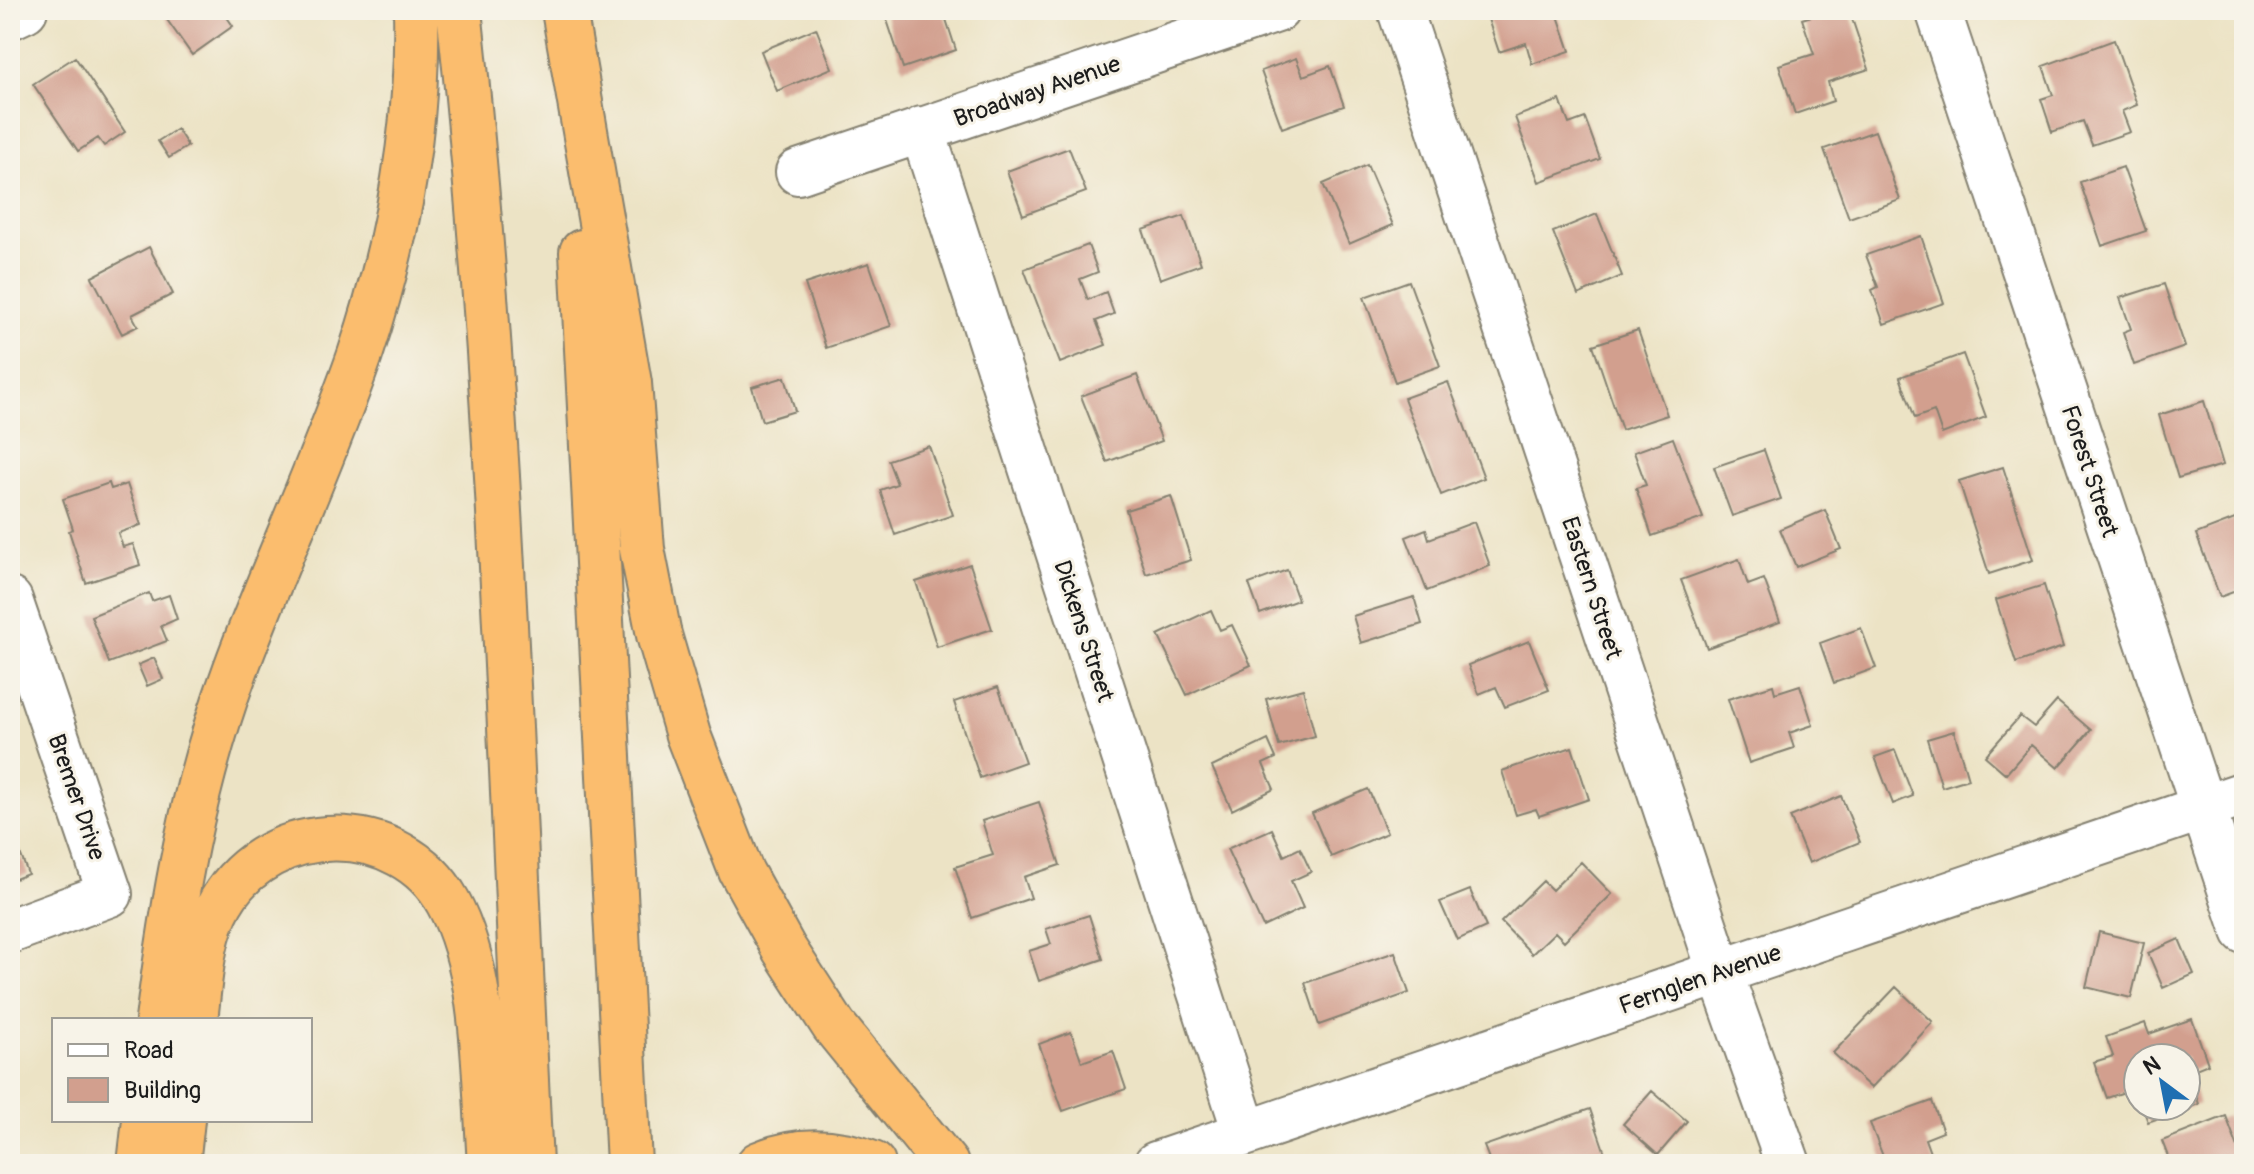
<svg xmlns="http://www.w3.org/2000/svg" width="2254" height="1174" font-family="Pangolin,sans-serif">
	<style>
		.building { fill: #d29f8e }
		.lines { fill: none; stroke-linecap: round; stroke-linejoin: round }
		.minor-casing { stroke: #848070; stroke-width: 48 }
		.highway-casing { stroke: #848070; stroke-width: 48 }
		.minor { stroke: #fff; stroke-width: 44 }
		.highway { stroke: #fbbd6e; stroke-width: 44 }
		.labels { text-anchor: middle; stroke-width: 6; stroke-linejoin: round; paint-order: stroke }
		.street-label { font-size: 24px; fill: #1c1c1c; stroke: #f7f3e8 }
	</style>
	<rect width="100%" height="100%" fill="#f7f3e8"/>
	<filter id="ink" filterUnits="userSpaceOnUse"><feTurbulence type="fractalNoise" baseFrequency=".0125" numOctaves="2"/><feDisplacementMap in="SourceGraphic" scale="16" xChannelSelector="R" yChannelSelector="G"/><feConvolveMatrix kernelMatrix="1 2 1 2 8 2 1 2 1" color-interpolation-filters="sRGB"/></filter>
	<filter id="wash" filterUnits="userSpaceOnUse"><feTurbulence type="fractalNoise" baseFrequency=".006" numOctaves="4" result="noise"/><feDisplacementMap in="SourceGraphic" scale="32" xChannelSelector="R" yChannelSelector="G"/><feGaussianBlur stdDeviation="1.8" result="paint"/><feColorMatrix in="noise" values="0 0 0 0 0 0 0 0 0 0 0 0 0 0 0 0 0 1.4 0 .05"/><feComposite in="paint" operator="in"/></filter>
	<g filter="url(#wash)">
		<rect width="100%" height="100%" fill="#ece3c5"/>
		<g id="blocks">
			<path class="building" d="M175,10H222L233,26L192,55L165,17Z
				M888,10H943L956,50L903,68L884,11Z
				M1485,10H1556L1570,51L1532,64L1526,43L1499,52Z
				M1830,10H1849L1869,69L1828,82L1833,101L1795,114L1779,65L1814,54L1802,19Z
				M816,28L832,68L777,91L761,51Z
				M2114,40L2137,105L2122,111L2130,132L2092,145L2083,121L2052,132L2041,99L2053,95L2043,66Z
				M75,57L125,132L104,146L98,138L78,151L33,84Z
				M1296,58L1303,76L1330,66L1344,106L1282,128L1261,71Z
				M1560,100L1569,124L1585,118L1600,159L1539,182L1515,117Z
				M177,129L188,146L169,158L158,141Z
				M1875,131L1900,200L1849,218L1824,149Z
				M1069,148L1086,192L1023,215L1007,171Z
				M1367,165L1393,225L1349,244L1323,184Z
				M2123,167L2146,231L2102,246L2080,182Z
				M1597,214L1622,276L1578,295L1553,232Z
				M1184,216L1201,264L1160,279L1143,230Z
				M1921,236L1944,303L1884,324L1872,290L1878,287L1866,255Z
				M1088,245L1098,272L1080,279L1088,300L1106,292L1114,314L1096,321L1106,345L1060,363L1024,269Z
				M149,247L173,294L132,315L138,326L122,334L92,277Z
				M869,263L891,326L826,348L805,284Z
				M1409,281L1440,366L1395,382L1364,297Z
				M2164,284L2185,347L2134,365L2123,332L2131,329L2120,298Z
				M1638,330L1667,415L1622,430L1593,345Z
				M1963,354L1986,417L1942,434L1934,411L1915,418L1900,377Z
				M1137,375L1162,441L1107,462L1081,396Z
				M785,377L795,411L762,421L752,387Z
				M1448,382L1484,478L1441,495L1404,398Z
				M2204,401L2223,465L2178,478L2159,415Z
				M1673,438L1703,518L1652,536L1636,488L1646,485L1634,452Z
				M929,446L953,515L895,535L880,490L897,484L888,460Z
				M1764,450L1781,499L1732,516L1714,467Z
				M2003,467L2033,560L1989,574L1959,481Z
				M109,483L111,489L127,484L141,525L118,533L123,547L133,544L140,565L86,583L69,531L73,529L63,499Z
				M1171,496L1191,560L1146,574L1126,510Z
				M1825,510L1841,549L1796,567L1780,529Z
				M2240,517L2244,528V588L2220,597L2196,534Z
				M1474,522L1490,566L1427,591L1406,537L1426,529L1429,539Z
				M1739,559L1748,585L1764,579L1780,622L1707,648L1681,580Z
				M970,564L992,629L937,647L916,582Z
				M1287,570L1298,600L1260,614L1249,584Z
				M2044,585L2063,647L2016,663L1996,600Z
				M149,593L152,601L169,595L177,619L161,626L167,641L109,663L91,616Z
				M1414,597L1422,624L1361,643L1353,616Z
				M1211,610L1220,630L1232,625L1251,665L1187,695L1158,635Z
				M1861,628L1876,668L1834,683L1820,643Z
				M1529,641L1549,690L1505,707L1496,687L1479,694L1468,665Z
				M154,658L163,679L147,686L138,665Z
				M1773,685L1775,693L1800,685L1813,725L1789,733L1794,748L1749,763L1728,699Z
				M998,687L1025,762L980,778L954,702Z
				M1303,689L1315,736L1279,746L1266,699Z
				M2057,701L2091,730L2058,768L2031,745L2006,774L1985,756L2020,716L2034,727Z
				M1954,731L1968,779L1942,787L1927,739Z
				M1268,740L1276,758L1263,764L1274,789L1232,810L1212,767Z
				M1572,747L1589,799L1539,816L1536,809L1516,815L1502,771Z
				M1895,750L1913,796L1893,804L1875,757Z
				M1368,789L1387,833L1331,857L1312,813Z
				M1841,796L1860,842L1809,863L1790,817Z
				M1039,802L1060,865L1024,877L1031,898L972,918L955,867L993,855L982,821Z
				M1272,829L1284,856L1300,848L1311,872L1291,881L1303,908L1263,927L1227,849Z
				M14,837L28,874L10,881V839Z
				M1581,862L1612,894L1564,941L1555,932L1532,954L1501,922L1543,881L1552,890Z
				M1470,890L1486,927L1457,940L1440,902Z
				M1089,915L1103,959L1039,981L1029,951L1051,944L1046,929Z
				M2099,932L2144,943L2131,998L2086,987Z
				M2179,939L2194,974L2163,988L2148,953Z
				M1395,952L1409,993L1319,1025L1305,983Z
				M1896,987L1933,1022L1871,1088L1833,1053Z
				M2192,1019L2208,1064L2188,1072L2199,1104L2148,1122L2142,1106H2186V1058H2138V1093L2136,1088L2107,1098L2094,1062L2113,1056L2106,1037L2145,1023L2149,1034Z
				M1071,1032L1082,1062L1113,1051L1126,1089L1063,1111L1039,1044Z
				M1652,1091L1687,1121L1658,1155L1623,1124Z
				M1932,1101L1943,1132L1925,1139L1934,1164H1886L1870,1123Z
				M1590,1109L1607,1159L1592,1164H1491L1484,1146Z
				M2226,1116L2244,1164H2171L2162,1141Z"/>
		</g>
	</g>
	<g filter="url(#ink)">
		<use href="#blocks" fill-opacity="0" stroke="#848070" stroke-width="2"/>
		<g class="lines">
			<defs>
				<path id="minor" d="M1400,10L1720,972L1788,1164
					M1938,10L2244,931
					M10,17L25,10
					M922,129L1245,1132
					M798,172L1277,10
					M10,600L110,894L10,931
					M1156,1164L2244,794"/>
				<path id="highway" d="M459,10C501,393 511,779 530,1164
					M565,16L629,383L642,549L659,635L688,735L741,871L784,949L834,1026L946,1164
					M582,252L629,1164
					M158,1020C173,901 193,785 235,671C274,565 323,462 360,355C397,244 419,128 416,10
					M195,1020C200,982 201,936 221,902C270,818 401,817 448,902C487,972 484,1085 490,1164
					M140,1164L145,1120
					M177,1164L182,1120
					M759,1164C797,1148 835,1149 873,1164"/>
			</defs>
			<use href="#minor" class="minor-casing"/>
			<use href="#highway" class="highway-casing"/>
			<use href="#minor" class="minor"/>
			<use href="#highway" class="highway"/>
		</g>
	</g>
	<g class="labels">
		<g class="street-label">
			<text transform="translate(1037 91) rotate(-19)" y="8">Broadway Avenue</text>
			<text transform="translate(2090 471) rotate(72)" y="8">Forest Street</text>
			<text transform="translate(1592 588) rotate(72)" y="8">Eastern Street</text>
			<text transform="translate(1084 631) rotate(72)" y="8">Dickens Street</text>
			<text transform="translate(77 797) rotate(71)" y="8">Bremer Drive</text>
			<text transform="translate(1700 979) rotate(-19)" y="8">Fernglen Avenue</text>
		</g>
	</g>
	<rect width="2254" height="1174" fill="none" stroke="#f7f3e8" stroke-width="40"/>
	<rect x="52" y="1018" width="260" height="104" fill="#f7f3e8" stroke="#9f9d96" stroke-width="2"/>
	<rect x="68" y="1044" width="40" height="12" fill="#ffffff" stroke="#9f9d96" stroke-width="2"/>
	<text x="124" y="1058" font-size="24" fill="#1c1c1c">Road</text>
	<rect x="68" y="1078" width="40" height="24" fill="#d29f8e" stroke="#9f9d96" stroke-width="2"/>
	<text x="124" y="1098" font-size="24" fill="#1c1c1c">Building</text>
	<g transform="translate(2162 1082) rotate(328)"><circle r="38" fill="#f7f3e8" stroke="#9f9d96" stroke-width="2"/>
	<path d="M0-6L14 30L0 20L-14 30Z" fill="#1f6fb2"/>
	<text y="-12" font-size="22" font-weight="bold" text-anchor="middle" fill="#1c1c1c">N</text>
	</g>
</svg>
